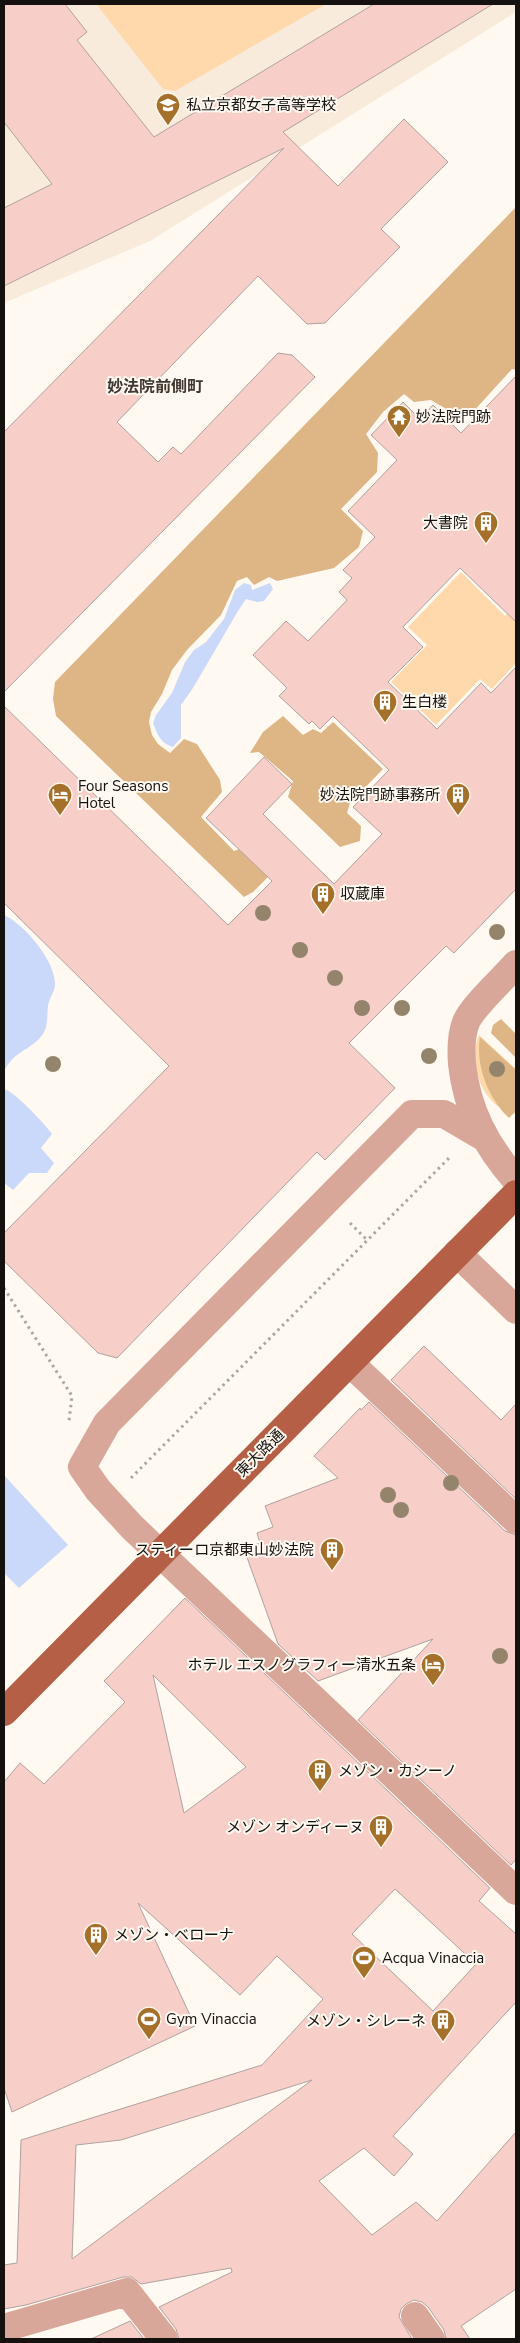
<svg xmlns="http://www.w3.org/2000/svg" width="520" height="2343" font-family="'Nunito Sans','Noto Sans JP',sans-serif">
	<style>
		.built { fill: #f8ebdb }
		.green { fill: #ffd9ab }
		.forest { fill: #deb686 }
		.water { fill: #cad9f9 }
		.building { fill: #f7cec8; stroke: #afa2a0; fill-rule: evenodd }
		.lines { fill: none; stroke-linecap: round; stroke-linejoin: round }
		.path { stroke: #aca7a1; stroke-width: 3; stroke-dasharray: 2.5 4; stroke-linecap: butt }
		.minor { stroke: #d9a799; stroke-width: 28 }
		.major { stroke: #b55f46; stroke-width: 28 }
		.tree { fill: #95846c }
		.labels { text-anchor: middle; stroke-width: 4; stroke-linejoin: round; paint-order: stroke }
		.poi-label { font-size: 15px; fill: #14110e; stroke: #fff9f1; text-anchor: start }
		.street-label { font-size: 15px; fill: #14110e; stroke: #fff9f1 }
		.neighbourhood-label { font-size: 16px; font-weight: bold; fill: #3f3831; stroke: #fff9f1 }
	</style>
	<rect width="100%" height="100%" fill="#fff9f1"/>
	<path class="built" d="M4,4H516V12L150,241L4,303Z"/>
	<path class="green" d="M96,4H326L175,91L163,89Z
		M461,572L505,616L516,604V663L492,689L480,679L436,725L391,682L427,645L408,627Z
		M479,1035L516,1069V1114C484,1109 466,1064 479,1035Z"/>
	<path class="forest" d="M516,207V370L512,369L471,414L453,413L431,400L414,402L404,394L383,412L366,434L378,453L377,472L341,509L363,531L359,547L334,568L277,581L269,577L254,585L247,577L237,581L221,615L187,650L172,670L162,694L151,712L149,722L152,735L158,744L170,753L184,739L197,744L220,780L222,792L201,817L234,851L248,846L285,860L253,892L244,897L56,716L53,699L55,682Z
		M283,716L303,735L313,729L321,733L333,722L383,769L350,803L347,813L361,826L360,841L340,847L288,797L293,781L259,752L250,753L263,732Z
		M501,1019L516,1034V1058L491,1033L493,1025Z
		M480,1037L516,1070V1111L509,1118C489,1099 475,1066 480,1037Z"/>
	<path class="water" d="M244,583L251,585L252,590L270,583L273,589L264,601L257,602L246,599L238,611L193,688L181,705V738L173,747C161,744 157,734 153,723L156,715L172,693L185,662L194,650L206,642L224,619L235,590Z
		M4,915C24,924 55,960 55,984C55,991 49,999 48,1006C47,1013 48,1026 44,1032C34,1050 13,1050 4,1072Z
		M4,1089C14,1091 45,1124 52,1134L41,1148L54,1163L47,1173H29L13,1190L4,1183Z
		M4,1475L68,1545L19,1588L4,1573Z"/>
	<path class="building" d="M4,4H65L87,32L77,40L154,137L374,4H493L283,132L338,186L404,119L448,162L381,229L400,247L325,323L307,324L258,276L117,422L158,462L173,447L181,454L278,353L292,355L315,377L4,692V432L284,148L4,286V208L52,184L4,122Z
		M516,376V622L460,568L403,627L423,647L388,682L437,729L481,683L491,693L516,667V889L454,953L446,946L349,1043L395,1088L325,1160L317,1152L117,1358L98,1353L4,1261V1233L169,1066L4,903V706L228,925L272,881L206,818L264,757L292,784L263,814L334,884L382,834L353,807L389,770L333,716L320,729L312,721L309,724L279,696L287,688L253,655L286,621L308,641L347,600L339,592L352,578L343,570L375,537L348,511L397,460L371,435L403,402L420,419L433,405L461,433Z
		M424,1346L501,1420L516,1404V1499L391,1380Z
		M369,1402L505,1531L516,1535V1859L511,1865L358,1720L433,1639L318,1681L278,1644L244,1549L260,1543L257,1533L273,1527L265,1506L338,1478L314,1456L360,1408L361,1410Z
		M185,1598L490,1888L479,1901L516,1934V2002L393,2136L413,2154L394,2176L364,2148L319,2181L372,2235L416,2202L437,2221L516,2132V2289L461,2326L470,2339H446L444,2330L428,2307L422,2302L414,2300L406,2304L401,2309L399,2317L412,2339H179L176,2329L159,2307L232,2272L231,2268L141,2284L132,2277H123L26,2305L4,2309V2265L17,2263L21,2140L262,2065L323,1999L277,1956L240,1995L138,1903L195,2026L12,2112L4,2088V1782L20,1763L44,1784L125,1702L104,1681ZM153,1675L246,1767L184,1813ZM395,1889L476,1964L433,2011L352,1934ZM312,2080L72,2259L76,2145L121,2140Z
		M130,2321L144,2339H91Z"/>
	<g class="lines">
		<path class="path" d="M350,1223L367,1240
			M4,1288L72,1396L69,1421
			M131,1478L451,1156"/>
		<path class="minor" d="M516,964C503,979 473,1006 466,1022C461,1035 461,1051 462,1064C467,1110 486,1146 516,1180
			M485,1138L444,1114H412L107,1423L82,1467L98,1490L132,1527L516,1891
			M457,1253L516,1310
			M350,1363L516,1520
			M415,2316L431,2339
			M4,2328L127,2292L164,2339"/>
		<path class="major" d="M4,1712L516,1194"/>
	</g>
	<g class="tree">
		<circle cx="263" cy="913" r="8"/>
		<circle cx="497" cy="932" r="8"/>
		<circle cx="300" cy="950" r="8"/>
		<circle cx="335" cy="978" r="8"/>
		<circle cx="362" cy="1008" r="8"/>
		<circle cx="402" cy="1008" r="8"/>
		<circle cx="429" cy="1056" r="8"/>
		<circle cx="53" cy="1064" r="8"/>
		<circle cx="497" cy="1069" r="8"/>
		<circle cx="451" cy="1483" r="8"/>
		<circle cx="388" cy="1495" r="8"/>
		<circle cx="401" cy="1510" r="8"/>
		<circle cx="500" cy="1656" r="8"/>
	</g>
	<defs>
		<symbol id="school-pin" viewBox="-11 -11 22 30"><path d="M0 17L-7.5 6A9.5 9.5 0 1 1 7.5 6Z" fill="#a5702a" stroke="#fff9f1"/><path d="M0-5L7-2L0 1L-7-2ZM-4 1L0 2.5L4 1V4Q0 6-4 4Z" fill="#fff"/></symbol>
		<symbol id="temple-pin" viewBox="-11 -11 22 30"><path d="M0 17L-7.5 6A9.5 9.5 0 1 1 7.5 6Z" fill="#a5702a" stroke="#fff9f1"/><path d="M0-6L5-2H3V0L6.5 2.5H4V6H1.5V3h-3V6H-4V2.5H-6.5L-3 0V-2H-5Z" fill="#fff"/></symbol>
		<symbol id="building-pin" viewBox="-11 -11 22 30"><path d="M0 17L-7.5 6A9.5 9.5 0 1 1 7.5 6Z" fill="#a5702a" stroke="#fff9f1"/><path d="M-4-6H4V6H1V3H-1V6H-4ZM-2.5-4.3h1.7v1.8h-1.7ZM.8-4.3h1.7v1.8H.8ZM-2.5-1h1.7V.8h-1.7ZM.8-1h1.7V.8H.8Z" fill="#fff"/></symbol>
		<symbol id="hotel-pin" viewBox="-11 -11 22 30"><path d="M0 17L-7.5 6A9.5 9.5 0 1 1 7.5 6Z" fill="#a5702a" stroke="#fff9f1"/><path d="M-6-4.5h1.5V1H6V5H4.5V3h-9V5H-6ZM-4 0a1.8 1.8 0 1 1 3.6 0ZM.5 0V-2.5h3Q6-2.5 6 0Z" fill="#fff"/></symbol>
		<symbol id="stadium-pin" viewBox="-11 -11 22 30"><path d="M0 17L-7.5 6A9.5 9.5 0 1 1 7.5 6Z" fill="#a5702a" stroke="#fff9f1"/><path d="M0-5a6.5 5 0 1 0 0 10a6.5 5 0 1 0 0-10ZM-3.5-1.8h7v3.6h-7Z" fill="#fff"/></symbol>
	</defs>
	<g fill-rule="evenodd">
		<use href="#school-pin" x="154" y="91" width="28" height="38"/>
		<use href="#temple-pin" x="385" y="403" width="28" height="38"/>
		<use href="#building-pin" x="472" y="509" width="28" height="38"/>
		<use href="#building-pin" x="371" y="688" width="28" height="38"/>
		<use href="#hotel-pin" x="46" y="781" width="28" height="38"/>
		<use href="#building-pin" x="444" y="781" width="28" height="38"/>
		<use href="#building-pin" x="309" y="880" width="28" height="38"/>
		<use href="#building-pin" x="318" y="1536" width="28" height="38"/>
		<use href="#hotel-pin" x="419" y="1651" width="28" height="38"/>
		<use href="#building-pin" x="306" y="1757" width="28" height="38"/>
		<use href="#building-pin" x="367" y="1813" width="28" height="38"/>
		<use href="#building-pin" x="82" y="1921" width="28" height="38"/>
		<use href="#stadium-pin" x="350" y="1944" width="28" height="38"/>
		<use href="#stadium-pin" x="135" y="2005" width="28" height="38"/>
		<use href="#building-pin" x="429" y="2007" width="28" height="38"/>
	</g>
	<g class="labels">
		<g class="poi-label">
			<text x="186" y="110">私立京都女子高等学校</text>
			<text x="416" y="422">妙法院門跡</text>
			<text x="468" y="528" text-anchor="end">大書院</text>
			<text x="402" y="707">生白楼</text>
			<text x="78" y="791">Four Seasons<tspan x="78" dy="17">Hotel</tspan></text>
			<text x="440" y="800" text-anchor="end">妙法院門跡事務所</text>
			<text x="340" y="899">収蔵庫</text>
			<text x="314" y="1555" text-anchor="end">スティーロ京都東山妙法院</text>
			<text x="416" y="1670" text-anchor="end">ホテル エスノグラフィー清水五条</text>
			<text x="338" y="1776">メゾン・カシーノ</text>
			<text x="364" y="1832" text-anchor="end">メゾン オンディーヌ</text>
			<text x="114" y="1940">メゾン・ベローナ</text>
			<text x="382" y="1963">Acqua Vinaccia</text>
			<text x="166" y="2024">Gym Vinaccia</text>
			<text x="426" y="2026" text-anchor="end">メゾン・シレーネ</text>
		</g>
		<g class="street-label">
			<text transform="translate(260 1453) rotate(-45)" y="5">東大路通</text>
		</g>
		<g class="neighbourhood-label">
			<text x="155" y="392">妙法院前側町</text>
		</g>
	</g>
	<rect width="520" height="2343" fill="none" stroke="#14110e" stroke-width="10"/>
</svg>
